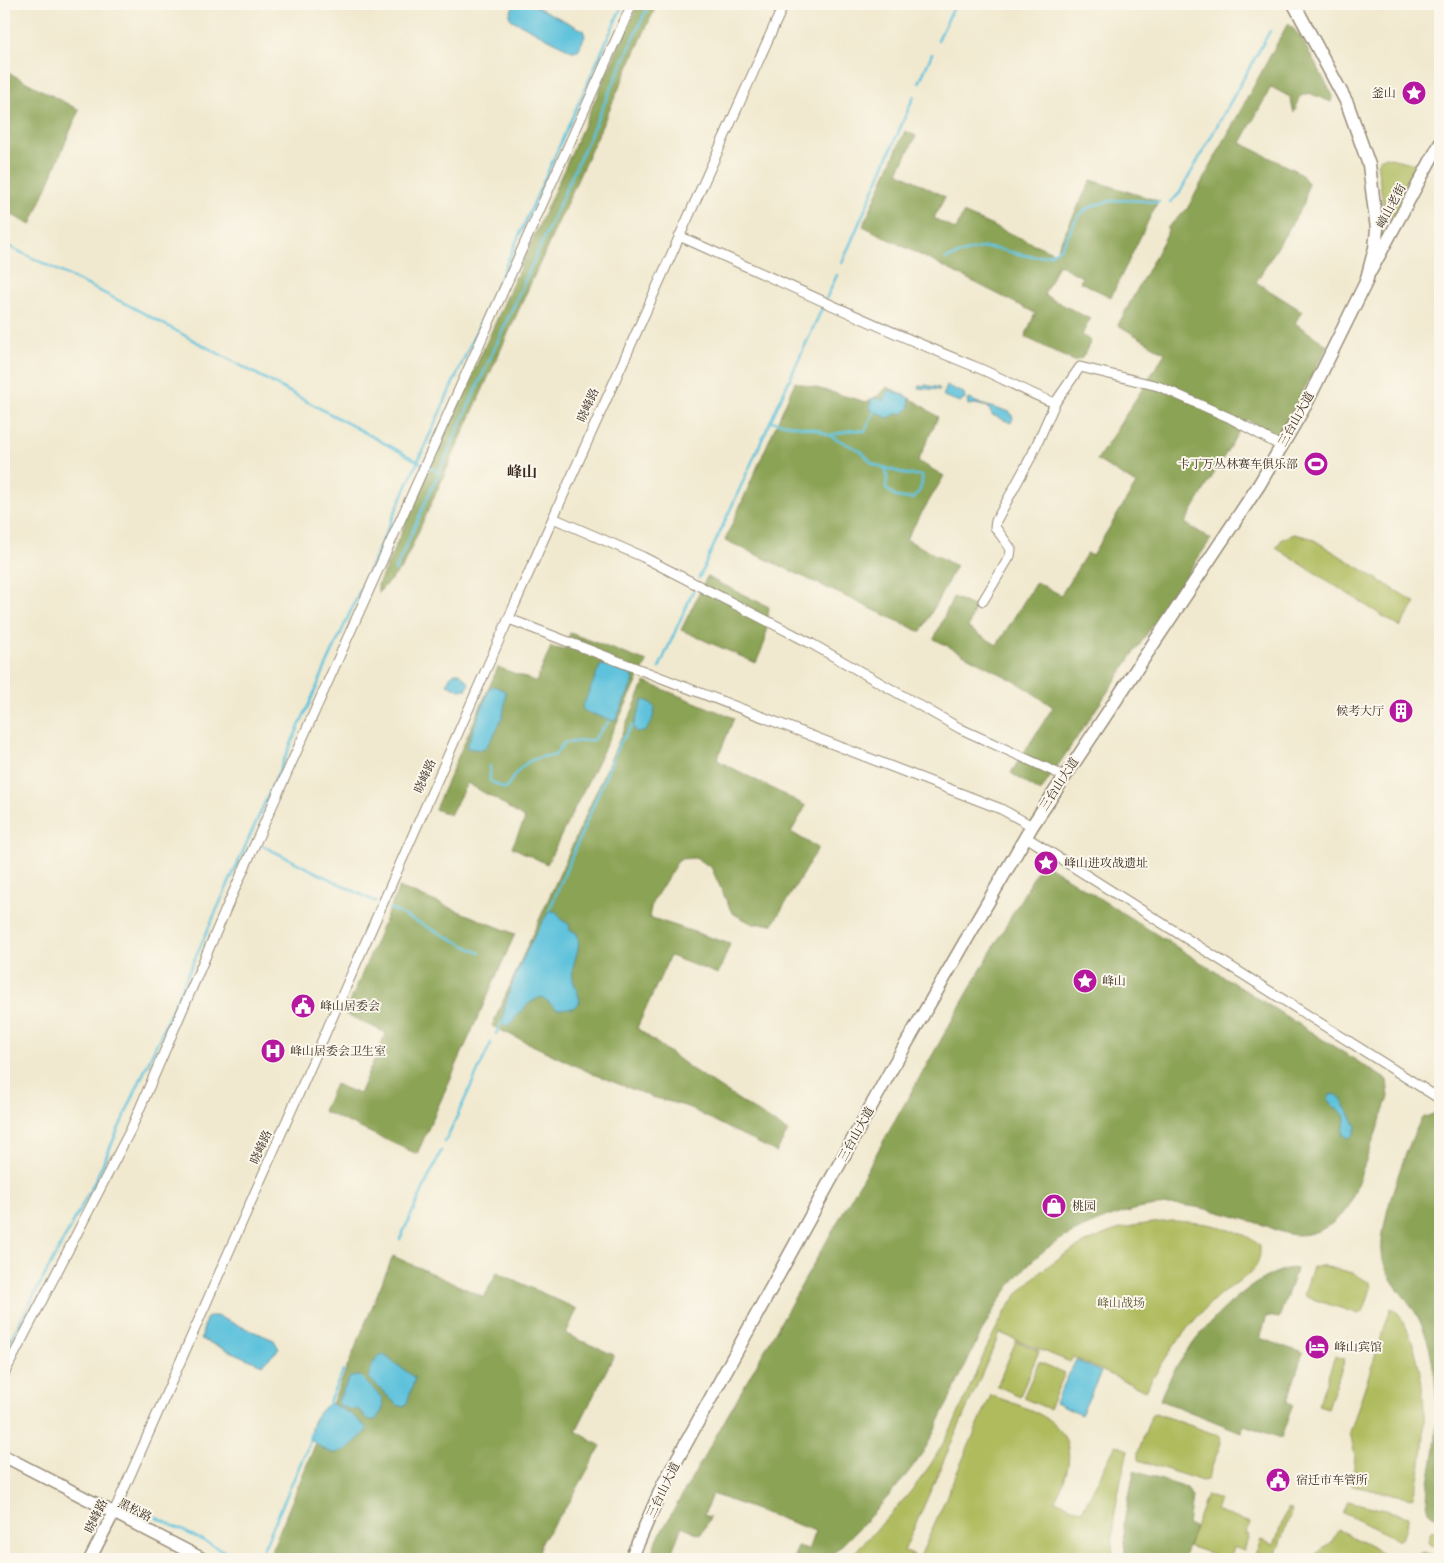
<svg xmlns="http://www.w3.org/2000/svg" width="1444" height="1563" font-family="'Libre Caslon Text','Noto Serif SC',serif">
	<style>
		.green { fill: #afbb5d; stroke: #75723e }
		.forest { fill: #8ba354; stroke: #636639 }
		.water { fill: #5ec2dc; stroke: #4c767d }
		.lines { fill: none; stroke-linecap: round; stroke-linejoin: round }
		.stream { stroke: #5ec2dc; stroke-width: 2.5 }
		.minor-casing { stroke: #968a76; stroke-width: 11 }
		.tertiary-casing { stroke: #968a76; stroke-width: 14 }
		.secondary-casing { stroke: #968a76; stroke-width: 15 }
		.minor { stroke: #fff; stroke-width: 9 }
		.tertiary { stroke: #fff; stroke-width: 11 }
		.secondary { stroke: #fff; stroke-width: 12 }
		.labels { text-anchor: middle; stroke-width: 4; stroke-linejoin: round; paint-order: stroke }
		.poi-label { font-size: 12px; fill: #3b2a1e; stroke: #fbf7ec; text-anchor: start }
		.street-label { font-size: 12px; fill: #3b2a1e; stroke: #fbf7ec }
		.park-label { font-size: 12px; fill: #5e5631; stroke: #fbf7ec }
		.quarter-label { font-size: 15px; font-weight: bold; fill: #3b2a1e; stroke: #fbf7ec }
	</style>
	<rect width="100%" height="100%" fill="#fbf7ec"/>
	<filter id="ink" filterUnits="userSpaceOnUse"><feTurbulence type="fractalNoise" baseFrequency=".02" numOctaves="2"/><feDisplacementMap in="SourceGraphic" scale="10" xChannelSelector="R" yChannelSelector="G"/><feConvolveMatrix kernelMatrix="1 2 1 2 8 2 1 2 1" color-interpolation-filters="sRGB"/></filter>
	<filter id="wash" filterUnits="userSpaceOnUse"><feTurbulence type="fractalNoise" baseFrequency=".0096" numOctaves="4" result="noise"/><feDisplacementMap in="SourceGraphic" scale="20" xChannelSelector="R" yChannelSelector="G"/><feGaussianBlur stdDeviation="1.12" result="paint"/><feColorMatrix in="noise" values="0 0 0 0 0 0 0 0 0 0 0 0 0 0 0 0 0 1.4 0 .05"/><feComposite in="paint" operator="in"/></filter>
	<g filter="url(#wash)">
		<rect width="100%" height="100%" fill="#f1e9cf"/>
		<path class="green" d="M1386,157L1416,164L1420,169L1394,217L1389,218L1384,212L1377,163L1381,158Z
			M1294,534L1311,538L1416,603L1400,627L1276,548L1282,539Z
			M1172,1221C1200,1222 1239,1226 1260,1246C1260,1254 1260,1261 1255,1268C1246,1279 1229,1286 1218,1296C1188,1323 1166,1356 1145,1391L1073,1357L1070,1362L1000,1333L904,1551L915,1556L914,1559H848C881,1524 916,1492 940,1449C967,1404 981,1350 1009,1306C1031,1271 1081,1241 1120,1229C1137,1224 1155,1223 1172,1221Z
			M1319,1265L1353,1273L1370,1283L1371,1288L1364,1310L1359,1314L1306,1297L1304,1294L1313,1267Z
			M1391,1308C1400,1312 1403,1321 1407,1329C1428,1374 1430,1451 1412,1498L1352,1486L1355,1456L1350,1432Z
			M1016,1341L1039,1351L1020,1396L997,1386Z
			M1335,1356L1345,1359L1328,1408L1318,1405Z
			M1039,1362L1065,1373L1049,1409L1023,1398Z
			M991,1395C1030,1410 1081,1420 1066,1474C1064,1483 1059,1492 1055,1500L1082,1511L1116,1445L1128,1450C1120,1485 1110,1523 1113,1559H919Z
			M1155,1413L1220,1436L1221,1443L1207,1480L1202,1481L1138,1460V1452L1151,1416Z
			M1207,1495L1220,1500L1216,1511L1250,1523L1246,1534L1249,1535L1244,1551L1233,1547L1229,1559L1188,1546Z
			M1348,1501L1409,1516L1403,1537L1399,1540L1343,1513Z
			M1287,1509L1292,1510L1274,1559H1253L1261,1540L1274,1545Z
			M1338,1529L1394,1559H1309L1331,1543Z
			M1434,1531L1440,1532V1549L1429,1544L1428,1540L1431,1532Z"/>
		<path class="forest" d="M638,4H657L402,568L378,593V585Z
			M1288,23L1300,36L1333,96L1331,102L1309,93L1301,96L1294,113L1290,97L1271,87L1241,143L1300,173L1308,183L1304,204L1256,282L1302,311L1295,323L1328,346L1277,437L1246,419L1185,523L1211,539L1040,792L1011,773L1053,707L1020,684L934,639L953,597L975,607L968,628L997,645L1036,582L1061,595L1087,553L1092,556L1136,484L1097,460L1165,353L1118,325L1167,234L1168,227L1187,209Z
			M4,70L79,110L31,225L4,211Z
			M905,131L916,136L898,172L945,197L934,218L956,230L963,213L1055,253L1091,180L1158,201L1111,297L1080,282L1082,277L1058,264L1044,295L1090,319L1082,335L1091,341L1082,358L1074,361L1025,337L1035,313L863,226Z
			M795,382L866,402L879,395L887,387L917,402L938,417L918,461L944,476L906,539L956,566L921,632L725,540Z
			M707,577L769,607L765,642L756,663L681,630Z
			M570,633L647,662L547,864L512,847L525,819L497,800L467,783L450,815L435,809L498,667L536,682L551,647L564,650Z
			M645,682L734,718L717,760L806,806L791,832L818,848L773,924H753L732,913L711,867L695,858L679,859L652,903L649,917L730,944L718,974L670,956L637,1028L690,1068L788,1132L776,1152L685,1106L652,1097L593,1074L492,1026Z
			M1042,862L1387,1080L1389,1097L1350,1204C1339,1222 1319,1235 1297,1235C1287,1235 1274,1229 1264,1225C1235,1217 1203,1205 1172,1205C1135,1206 1104,1218 1071,1234C1001,1267 975,1349 942,1415C936,1428 930,1442 921,1455C895,1493 861,1526 828,1559H793L798,1547L808,1550L815,1531L712,1494L704,1515L710,1517L702,1533L699,1534L682,1526L669,1559H651L655,1543L688,1485Z
			M399,887L515,934L417,1154L323,1111L335,1084L359,1094L386,1033L345,1014Z
			M1436,1113L1440,1115V1519L1431,1514C1424,1504 1428,1489 1430,1477C1438,1439 1439,1399 1432,1360C1429,1342 1422,1322 1412,1307C1398,1288 1384,1276 1382,1252C1379,1223 1407,1144 1422,1118Z
			M393,1256L484,1297L497,1272L577,1309L566,1334L614,1355L576,1431L601,1446L569,1503L541,1542L537,1559H268Z
			M1292,1268L1296,1269L1295,1273L1279,1318L1267,1316L1260,1338L1303,1353L1287,1402L1293,1404L1281,1438L1244,1425L1241,1432L1160,1400C1176,1354 1242,1276 1292,1268Z
			M1134,1471L1187,1488L1192,1497L1188,1525L1195,1527L1183,1559H1125L1124,1522Z
			M1424,1552L1440,1559H1409L1416,1554Z"/>
		<path class="water" d="M514,4H531L583,30L585,36L578,51H572L512,20L509,16Z
			M926,385L939,388L940,390L918,388L919,386Z
			M947,386L964,393L965,399L960,402L943,396Z
			M891,390L909,398L910,407L903,414L898,413L888,418L870,409L871,399L877,398L884,401L886,393Z
			M970,399C983,406 996,408 1010,412L1013,418L1011,423L992,415L988,407L975,404L968,405L967,400Z
			M605,664L631,674L634,680L615,721L586,712L582,708L600,666Z
			M455,673H460L469,683L467,689L460,690L447,684L450,677Z
			M494,686L505,691C508,711 496,735 483,750L466,748L490,687Z
			M643,700L650,702L655,708L652,721L645,732H636L633,726Z
			M549,911H556L563,921L569,924L570,930L577,933C583,950 570,962 573,979C575,987 579,994 580,1002L573,1008L557,1009L542,997C525,1002 519,1015 508,1027L502,1022C508,983 529,944 549,911Z
			M1335,1094L1341,1098L1356,1126L1354,1134L1349,1138L1343,1135C1342,1129 1346,1124 1345,1118C1343,1109 1331,1108 1328,1099L1330,1095Z
			M210,1316H216L274,1340L279,1349L262,1365L201,1339L206,1319Z
			M379,1355H384L415,1378L407,1403L404,1407L397,1405L369,1378L372,1365Z
			M1076,1360L1101,1372L1081,1415L1055,1403Z
			M360,1376L382,1398L383,1409L376,1420H369L358,1409L352,1410L339,1405L338,1401L350,1377Z
			M329,1402L352,1415L367,1428C365,1435 359,1438 354,1443C335,1460 329,1453 311,1440C308,1423 318,1413 329,1402Z"/>
		<g class="lines">
			<path class="stream" d="M938,40L953,9
				M919,83L932,54
				M1170,202L1179,194L1270,31
				M4,244L132,307L423,464
				M946,259C958,255 970,249 982,248C1003,246 1025,261 1047,255C1071,248 1066,227 1082,213C1103,195 1133,201 1159,202
				M842,263L914,96
				M826,299L837,275
				M770,421L818,430L861,451L873,464L909,475H922C923,486 920,492 912,499L897,497L886,489L887,473L884,467
				M831,435L852,430L865,431L875,410
				M428,466L438,472
				M395,570L649,4
				M699,578L824,304
				M659,668L693,591
				M490,766V781L506,789C517,768 530,755 554,756L564,743L593,740L609,721
				M263,846L376,902
				M389,908L480,953
				M549,911L619,744L632,726
				M496,1034L502,1022
				M445,1142L491,1043
				M400,1239L441,1151
				M4,1352L96,1179L623,4
				M329,1402L343,1371
				M129,1504L240,1559
				M259,1559L309,1444L310,1434"/>
		</g>
	</g>
	<g filter="url(#ink)">
		<g class="lines">
			<defs>
				<path id="minor" d="M679,236C778,280 875,327 976,367C1003,378 1027,393 1055,403
					M553,518L643,557L812,644L961,729L1064,776
					M983,601L1010,556L1011,549L995,527L996,521L1032,455L1055,403L1080,367L1158,386L1230,418L1281,446
					M509,619L1001,809L1032,826
					M1026,837L1440,1099
					M4,1374L131,1129L229,902L632,4
					M113,1514L553,518L784,4"/>
				<path id="tertiary" d="M1371,271L1440,143
					M4,1456L203,1559
					M90,1559L113,1514"/>
				<path id="secondary" d="M631,1559L663,1485L891,1070L1032,826L1259,485L1306,404L1366,282L1375,248L1377,229L1369,165L1347,103L1294,4"/>
			</defs>
			<use href="#minor" class="minor-casing"/>
			<use href="#tertiary" class="tertiary-casing"/>
			<use href="#secondary" class="secondary-casing"/>
			<use href="#minor" class="minor"/>
			<use href="#tertiary" class="tertiary"/>
			<use href="#secondary" class="secondary"/>
		</g>
	</g>
	<defs>
		<symbol id="sight-disc" viewBox="-11 -11 22 22"><circle r="9.5" fill="#b5179e" stroke="#fbf7ec"/><path d="M0-6L1.8-2.2L6-1.7L2.9 1.2L3.7 5.4L0 3.3L-3.7 5.4L-2.9 1.2L-6-1.7L-1.8-2.2Z" fill="#fff"/></symbol>
		<symbol id="stadium-disc" viewBox="-11 -11 22 22"><circle r="9.5" fill="#b5179e" stroke="#fbf7ec"/><path d="M0-5a6.5 5 0 1 0 0 10a6.5 5 0 1 0 0-10ZM-3.5-1.8h7v3.6h-7Z" fill="#fff"/></symbol>
		<symbol id="building-disc" viewBox="-11 -11 22 22"><circle r="9.5" fill="#b5179e" stroke="#fbf7ec"/><path d="M-4-6H4V6H1V3H-1V6H-4ZM-2.5-4.3h1.7v1.8h-1.7ZM.8-4.3h1.7v1.8H.8ZM-2.5-1h1.7V.8h-1.7ZM.8-1h1.7V.8H.8Z" fill="#fff"/></symbol>
		<symbol id="civic-disc" viewBox="-11 -11 22 22"><circle r="9.5" fill="#b5179e" stroke="#fbf7ec"/><path d="M-.6-6.5H3V-4.5H.6V-3L4-1V1h2V6H-6V1h2V-1L-.6-3ZM-1.2 2.5V6h2.4V2.5Z" fill="#fff"/></symbol>
		<symbol id="hospital-disc" viewBox="-11 -11 22 22"><circle r="9.5" fill="#b5179e" stroke="#fbf7ec"/><path d="M-5-5h3v3.5h4V-5h3V5h-3V1.5h-4V5h-3Z" fill="#fff"/></symbol>
		<symbol id="shop-disc" viewBox="-11 -11 22 22"><circle r="9.5" fill="#b5179e" stroke="#fbf7ec"/><path d="M-5-2.5h2.3a2.7 3.5 0 0 1 5.4 0H5L5.5 6h-11ZM-1.5-2.5h3a1.5 2.3 0 0 0-3 0Z" fill="#fff"/></symbol>
		<symbol id="hotel-disc" viewBox="-11 -11 22 22"><circle r="9.5" fill="#b5179e" stroke="#fbf7ec"/><path d="M-6-4.5h1.5V1H6V5H4.5V3h-9V5H-6ZM-4 0a1.8 1.8 0 1 1 3.6 0ZM.5 0V-2.5h3Q6-2.5 6 0Z" fill="#fff"/></symbol>
	</defs>
	<g fill-rule="evenodd">
		<use href="#sight-disc" x="1400" y="79" width="28" height="28"/>
		<use href="#stadium-disc" x="1302" y="450" width="28" height="28"/>
		<use href="#building-disc" x="1387" y="697" width="28" height="28"/>
		<use href="#sight-disc" x="1032" y="849" width="28" height="28"/>
		<use href="#sight-disc" x="1071" y="967" width="28" height="28"/>
		<use href="#civic-disc" x="289" y="992" width="28" height="28"/>
		<use href="#hospital-disc" x="259" y="1037" width="28" height="28"/>
		<use href="#shop-disc" x="1040" y="1192" width="28" height="28"/>
		<use href="#hotel-disc" x="1303" y="1333" width="28" height="28"/>
		<use href="#civic-disc" x="1264" y="1466" width="28" height="28"/>
	</g>
	<g class="labels">
		<g class="poi-label">
			<text x="1396" y="97" text-anchor="end">釜山</text>
			<text x="1298" y="468" text-anchor="end">卡丁万丛林赛车俱乐部</text>
			<text x="1384" y="715" text-anchor="end">候考大厅</text>
			<text x="1064" y="867">峰山进攻战遗址</text>
			<text x="1102" y="985">峰山</text>
			<text x="320" y="1010">峰山居委会</text>
			<text x="290" y="1055">峰山居委会卫生室</text>
			<text x="1072" y="1210">桃园</text>
			<text x="1334" y="1351">峰山宾馆</text>
			<text x="1296" y="1484">宿迁市车管所</text>
		</g>
		<g class="street-label">
			<text transform="translate(1391 206) rotate(-62)" y="4">嶂山老街</text>
			<text transform="translate(588 405) rotate(-66)" y="4">晓峰路</text>
			<text transform="translate(1296 419) rotate(-61)" y="4">三台山大道</text>
			<text transform="translate(425 776) rotate(-66)" y="4">晓峰路</text>
			<text transform="translate(1059 784) rotate(-57)" y="4">三台山大道</text>
			<text transform="translate(856 1134) rotate(-61)" y="4">三台山大道</text>
			<text transform="translate(261 1147) rotate(-66)" y="4">晓峰路</text>
			<text transform="translate(663 1490) rotate(-64)" y="4">三台山大道</text>
			<text transform="translate(135 1510) rotate(27)" y="4">黑松路</text>
			<text transform="translate(96 1516) rotate(-64)" y="4">晓峰路</text>
		</g>
		<g class="park-label">
			<text x="1121" y="1307">峰山战场</text>
		</g>
		<g class="quarter-label">
			<text x="522" y="477">峰山</text>
		</g>
	</g>
	<rect width="1444" height="1563" fill="none" stroke="#fbf7ec" stroke-width="20"/>
</svg>
